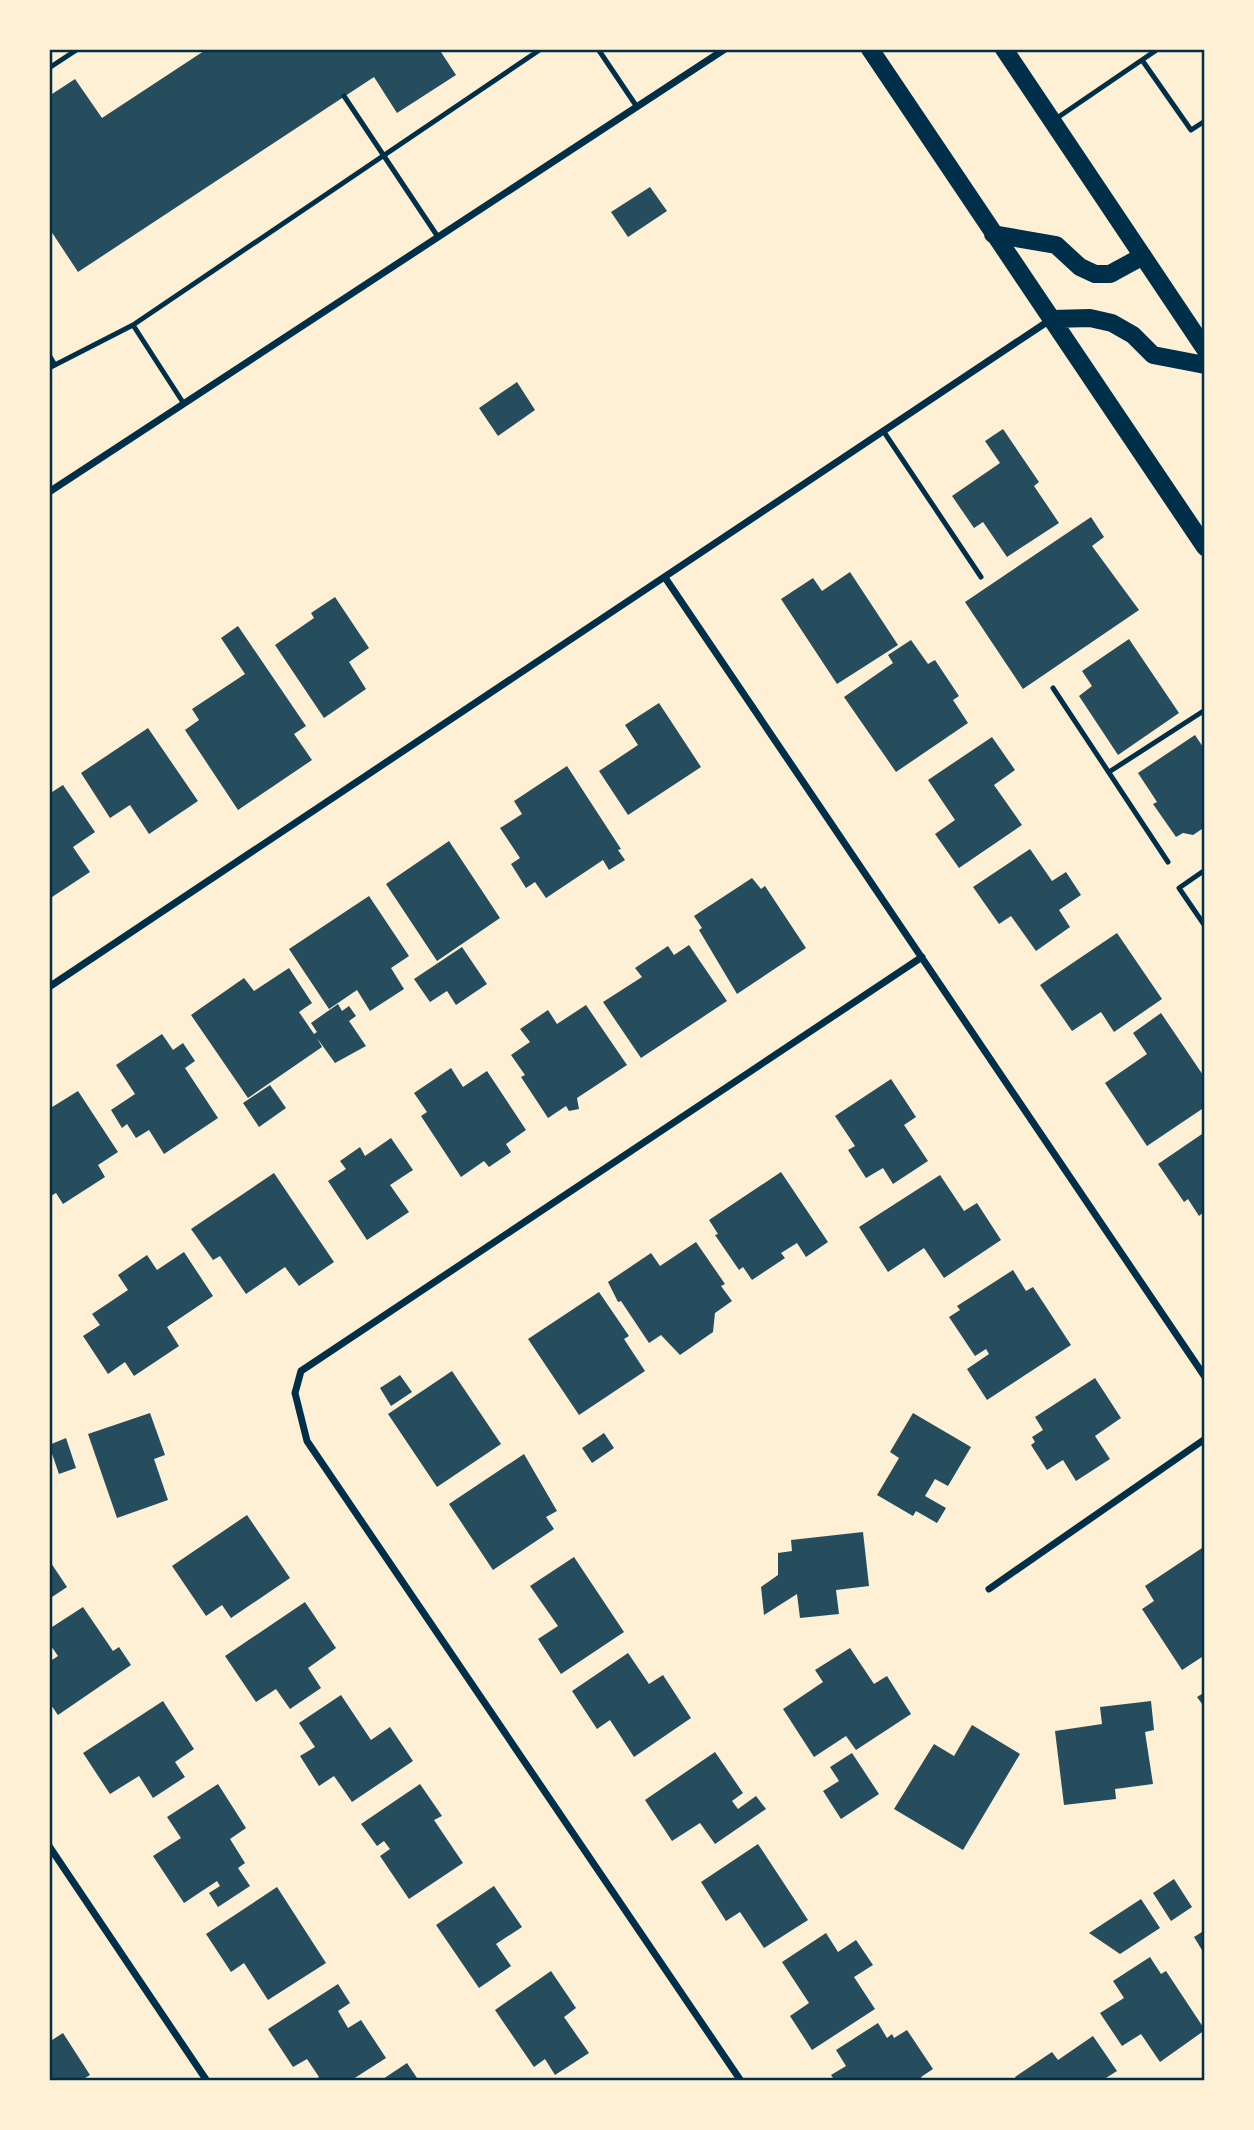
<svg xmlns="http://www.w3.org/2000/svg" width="1254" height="2130" font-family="'Times New Roman',serif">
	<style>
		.building { fill: #264d5e }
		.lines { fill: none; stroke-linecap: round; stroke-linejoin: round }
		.service { stroke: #003049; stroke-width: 5 }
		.minor { stroke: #003049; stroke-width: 7 }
		.primary { stroke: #003049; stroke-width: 18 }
		.neatline { fill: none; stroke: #003049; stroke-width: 2.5 }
	</style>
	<rect width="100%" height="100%" fill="#fdf0d5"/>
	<path class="building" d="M207,49H439L456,75L397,113L374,77L78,272L49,228V96L75,79L102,118Z
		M650,187L667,211L628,237L611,212Z
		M517,382L535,410L498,436L479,408Z
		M1003,429L1039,482L1034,486L1059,523L1007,557L983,522L974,528L952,496L1000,463L985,441Z
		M1091,517L1104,537L1092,546L1139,610L1023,689L965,602Z
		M850,572L898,645L837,684L781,599L813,578L822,591Z
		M335,597L369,648L349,662L366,689L324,718L275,645L314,618L311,613Z
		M238,626L306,726L294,734L312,760L238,810L185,730L199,720L192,709L245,674L221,638Z
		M1129,639L1179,713L1118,755L1079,696L1092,686L1082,671Z
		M911,640L928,664L935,660L959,696L953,700L968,723L896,772L844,697L893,663L888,655Z
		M659,703L701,767L628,815L599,771L638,745L625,725Z
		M148,728L198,801L149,834L130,805L110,818L81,773Z
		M1195,735L1205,750V827L1193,835L1183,833L1176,837L1153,804L1157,802L1138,773Z
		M992,737L1015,770L994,785L1022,825L959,868L935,834L955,820L928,780Z
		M567,766L621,849L618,850L625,860L609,870L603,860L546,898L535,882L526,888L511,864L520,858L500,828L522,814L514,801Z
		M63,785L95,832L73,847L90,872L49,899V794Z
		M449,841L500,918L437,961L386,884Z
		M1030,849L1052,881L1066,872L1081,895L1059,910L1070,927L1036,951L1011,916L999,924L973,887Z
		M752,878L761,889L765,886L806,948L737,994L699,930L702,928L694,916Z
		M369,896L409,956L391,968L404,989L370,1011L357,990L329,1009L289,949Z
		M1117,933L1162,999L1114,1032L1101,1012L1072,1031L1040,985Z
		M689,945L727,1001L641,1058L603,1002L642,977L635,968L668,946L674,955Z
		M462,947L487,984L456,1005L447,991L430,1002L414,979Z
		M289,968L312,1003L299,1012L314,1034L317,1032L311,1023L338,1004L342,1011L349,1006L356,1016L349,1021L366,1046L335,1063L317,1038L322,1047L248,1098L191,1015L244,978L254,991Z
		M586,1005L627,1065L577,1098L579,1109L569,1111L566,1106L548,1118L521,1077L525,1075L511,1055L530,1042L520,1029L548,1010L557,1024Z
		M1161,1013L1205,1078V1107L1147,1146L1105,1083L1147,1054L1133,1033Z
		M162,1034L173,1050L183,1043L195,1061L185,1068L218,1118L164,1154L149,1130L136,1138L127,1124L122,1128L111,1110L135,1094L116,1065Z
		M451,1068L463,1087L487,1071L526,1130L506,1144L511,1152L489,1167L484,1161L461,1177L421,1116L427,1112L414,1093Z
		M891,1079L916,1117L904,1125L928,1161L893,1184L883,1168L866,1178L848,1150L855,1146L835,1116Z
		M270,1085L286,1108L259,1127L243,1103Z
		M78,1091L118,1152L98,1165L105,1177L63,1204L56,1193L49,1197V1109Z
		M1205,1132V1211L1199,1216L1188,1199L1184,1202L1158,1164Z
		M391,1138L413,1170L390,1185L409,1212L367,1240L328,1181L346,1169L340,1161L360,1147L365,1156Z
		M781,1172L828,1242L806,1257L797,1243L781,1253L785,1258L752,1280L743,1267L739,1270L715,1235L718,1234L709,1220Z
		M274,1173L334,1262L299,1286L285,1267L246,1294L220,1256L213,1260L191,1229Z
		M940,1175L964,1211L977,1203L1001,1240L944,1278L924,1248L888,1272L859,1227Z
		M696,1242L725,1284L721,1286L732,1301L715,1313L713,1332L680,1355L661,1335L649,1343L621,1301L618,1302L608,1282L651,1253L660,1266Z
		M184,1252L213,1296L167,1327L179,1346L134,1376L125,1362L108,1374L83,1336L100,1325L92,1314L128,1290L118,1275L147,1255L157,1270Z
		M1013,1270L1026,1291L1033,1287L1071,1345L987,1400L967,1369L989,1354L986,1349L975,1356L949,1317L960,1310L957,1306Z
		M599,1292L629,1336L624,1339L645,1371L579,1415L528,1339Z
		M452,1371L501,1444L437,1487L388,1414Z
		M400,1375L412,1392L391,1406L380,1388Z
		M1095,1378L1121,1418L1095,1436L1110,1459L1076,1481L1063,1460L1047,1470L1031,1445L1035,1442L1032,1437L1043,1430L1035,1417Z
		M150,1413L165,1455L154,1459L168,1500L117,1518L88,1434Z
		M913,1413L971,1447L948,1486L935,1479L925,1496L946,1508L937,1523L916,1511L913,1516L877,1495L899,1458L890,1452Z
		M604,1433L614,1448L592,1463L582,1448Z
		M66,1438L76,1468L59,1474L49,1445Z
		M524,1454L557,1511L546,1517L554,1529L493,1570L449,1504Z
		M247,1515L290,1578L231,1618L222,1605L206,1616L172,1566Z
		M863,1532L869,1586L836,1590L839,1614L800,1618L797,1594L764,1615L761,1587L778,1575V1553L792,1551L791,1540Z
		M1205,1546V1655L1182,1670L1142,1609L1154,1601L1145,1586Z
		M574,1557L624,1632L561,1674L538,1639L558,1626L530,1586Z
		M49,1560L67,1587L49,1599Z
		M305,1602L336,1648L308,1668L321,1688L290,1709L276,1689L256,1702L225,1656Z
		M83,1607L113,1651L119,1647L131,1665L58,1715L49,1702V1662L58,1656L49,1643V1629Z
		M850,1648L874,1684L887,1676L911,1714L856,1750L846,1736L814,1757L783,1709L823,1682L815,1670Z
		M628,1653L649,1684L663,1675L691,1718L634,1757L610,1720L597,1729L572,1691Z
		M1205,1692V1708L1197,1697Z
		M341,1695L371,1740L390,1727L413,1761L352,1802L334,1776L319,1786L300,1756L315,1747L299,1723Z
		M163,1701L194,1749L175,1762L185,1777L153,1798L139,1776L110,1794L83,1753Z
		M1151,1701L1154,1730L1145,1732L1153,1784L1115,1789L1116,1799L1064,1805L1055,1731L1102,1724L1100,1707Z
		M972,1725L1020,1754L963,1850L894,1809L934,1744L954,1756Z
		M715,1752L743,1793L732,1801L738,1809L756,1796L766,1809L715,1844L700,1823L672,1841L645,1800Z
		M852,1753L879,1794L841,1819L823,1791L839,1781L830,1767Z
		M218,1784L246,1828L230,1839L245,1863L238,1868L250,1886L218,1907L209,1893L220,1886L217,1881L184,1903L153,1856L181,1838L167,1817Z
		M420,1784L442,1816L434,1820L463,1863L409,1899L380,1856L390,1849L384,1841L377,1846L361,1824Z
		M758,1844L808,1920L764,1948L740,1912L726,1921L701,1882Z
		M1174,1879L1192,1907L1171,1921L1153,1893Z
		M494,1886L522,1927L496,1944L511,1966L479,1988L436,1925Z
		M277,1887L326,1963L268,2000L244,1963L231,1972L206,1934Z
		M1141,1899L1160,1928L1120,1954L1089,1933Z
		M1205,1930V1955L1194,1937Z
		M826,1933L838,1952L856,1940L873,1965L854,1977L875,2009L812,2050L790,2016L809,2003L782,1962Z
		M1150,1957L1161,1974L1166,1971L1205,2030L1160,2062L1141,2034L1122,2046L1100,2013L1124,1998L1113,1981Z
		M551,1971L576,2008L564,2017L589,2053L555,2075L545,2059L534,2067L495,2010Z
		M338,1984L350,2003L338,2011L348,2028L361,2020L386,2058L350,2081H313L319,2077L307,2059L293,2067L268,2029Z
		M878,2023L887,2038L892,2034L894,2038L907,2030L933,2069L921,2077L923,2081H835L831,2075L846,2066L836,2050Z
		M63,2033L90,2075L80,2081H49V2042Z
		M1093,2036L1117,2071L1101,2081H1017L1015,2077L1052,2052L1058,2060Z
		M407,2063L419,2081H380Z"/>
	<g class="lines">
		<path class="service" d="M598,49L637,107
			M1142,60L1191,130L1205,121
			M49,68L78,49
			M344,96L438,237
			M1054,120L1158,49
			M133,325L184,404
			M49,355L55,365
			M49,368L133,325L541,49
			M884,432L981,577
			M1053,688L1168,862
			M1109,772L1205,710
			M1205,870L1179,888L1205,926"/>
		<path class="minor" d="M49,492L725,49
			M666,579L1205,1377
			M49,987L1050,320
			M989,1589L1205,1439
			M49,1846L207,2081
			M741,2081L307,1441L295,1393L301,1371L922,957"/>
		<path class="primary" d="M870,49L1205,547
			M1004,49L1205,349
			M993,234L1056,245L1080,267L1095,274H1110L1143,256
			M1052,319L1090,318L1112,323L1133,335L1153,355L1205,365"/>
	</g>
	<rect width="1254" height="2130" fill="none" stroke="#fdf0d5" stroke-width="102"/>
	<rect x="51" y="51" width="1152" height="2028" class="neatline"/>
</svg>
